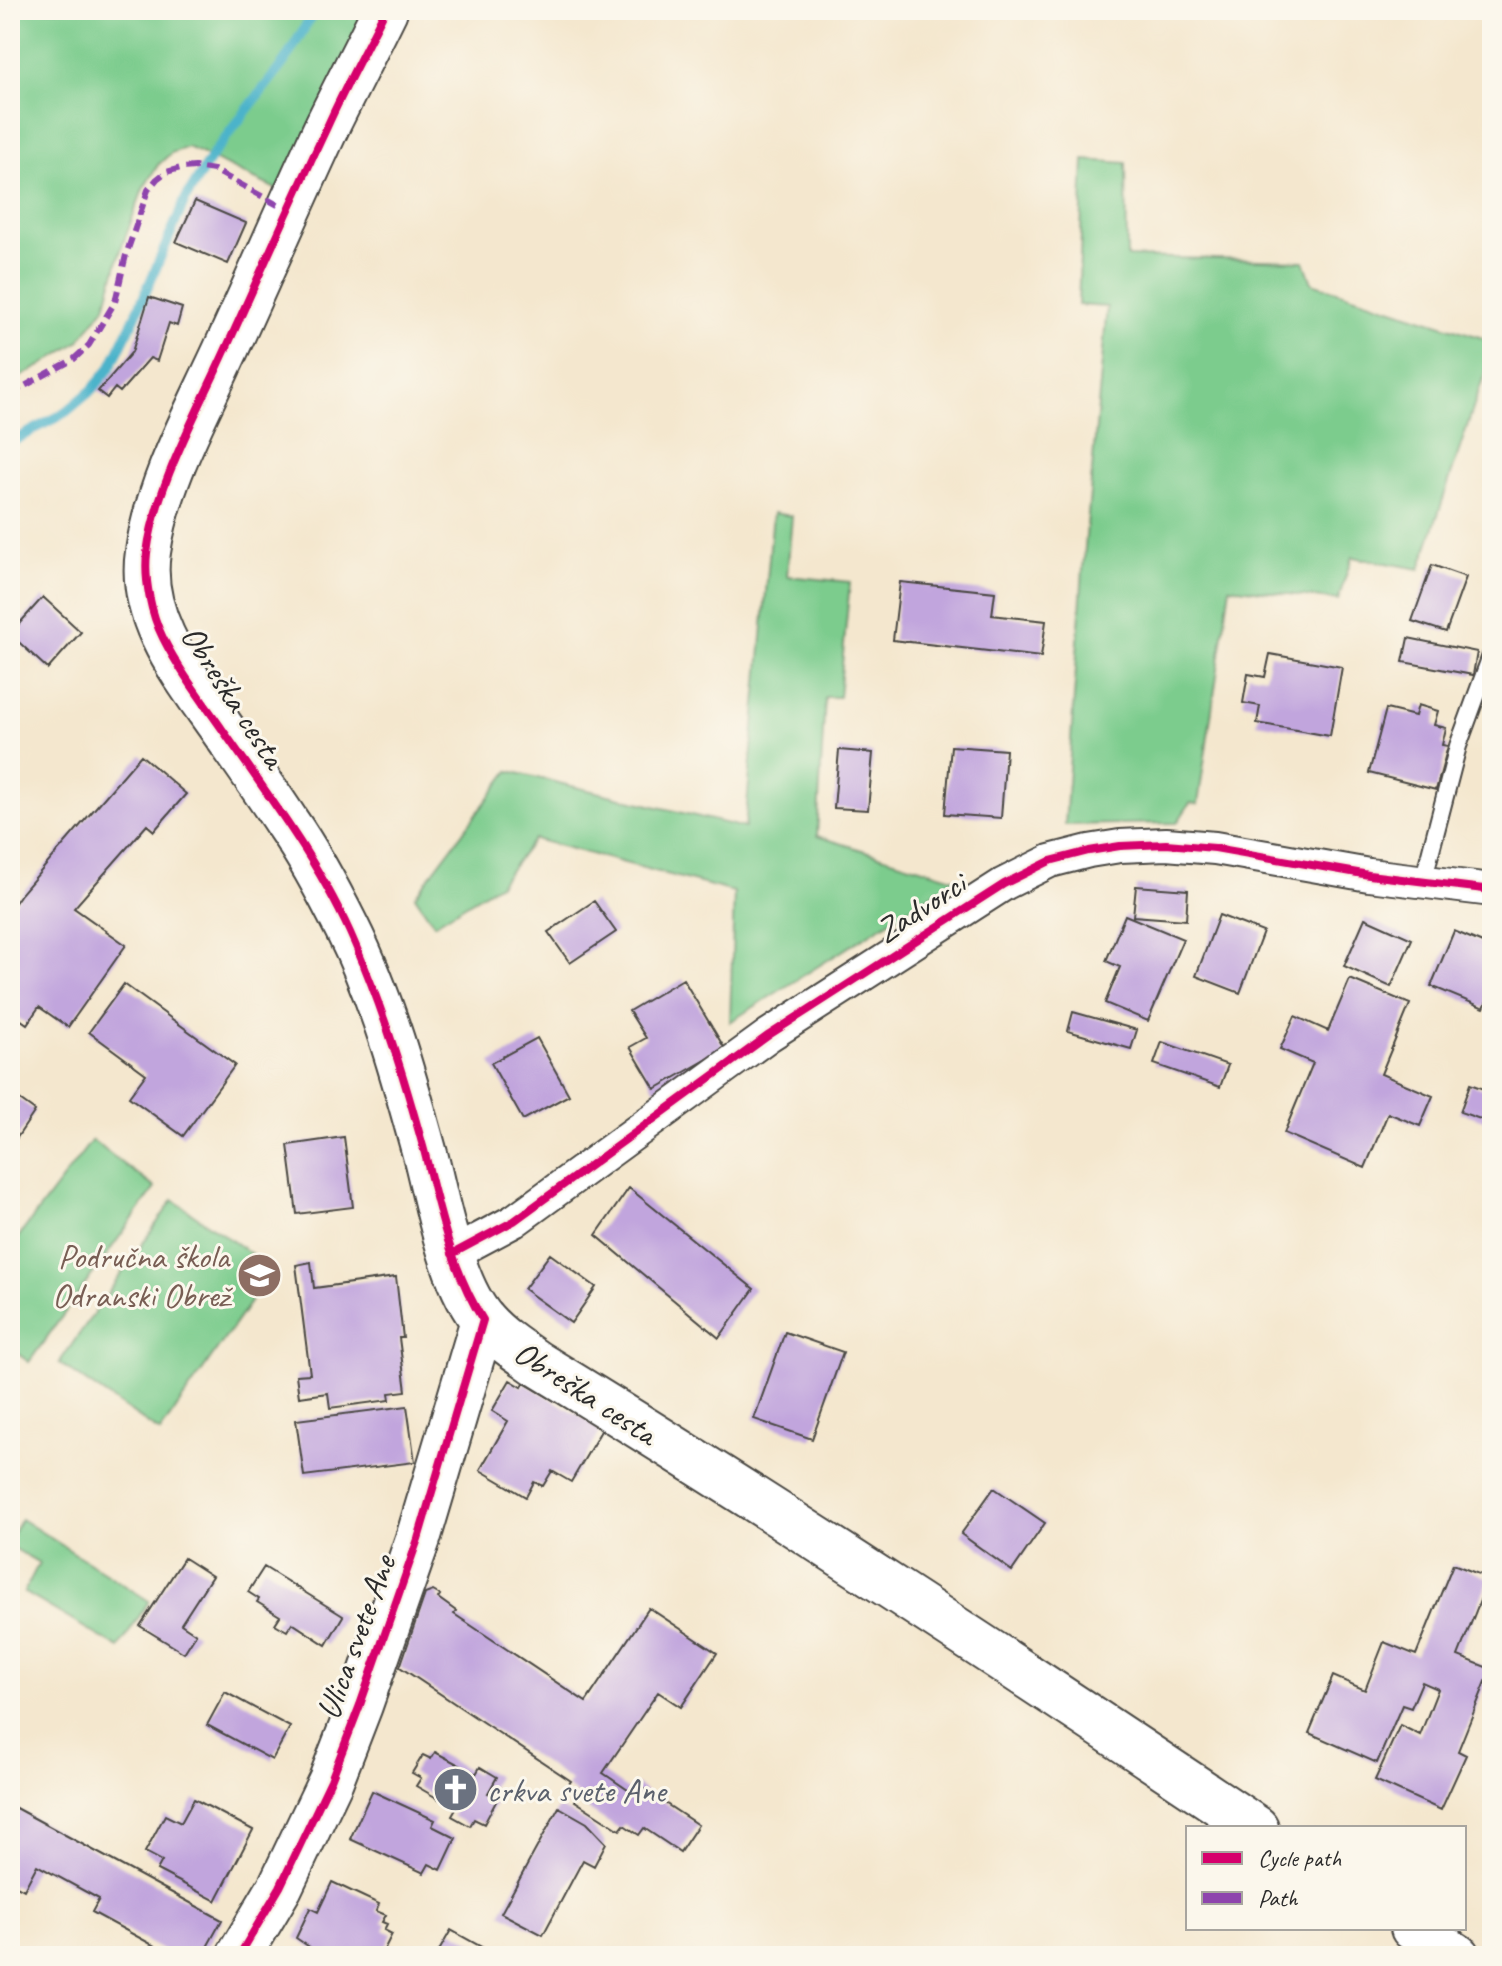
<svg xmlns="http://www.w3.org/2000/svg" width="1502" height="1966" font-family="Caveat,sans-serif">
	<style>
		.green { fill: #7ccc8d; stroke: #547c5c; stroke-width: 2 }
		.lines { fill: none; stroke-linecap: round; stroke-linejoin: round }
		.stream { stroke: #4cb3ca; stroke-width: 10 }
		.building { fill: #c1a5dd }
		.lane-casing { stroke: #494743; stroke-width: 20 }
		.street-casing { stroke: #494743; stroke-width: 36 }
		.secondary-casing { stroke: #494743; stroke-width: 48 }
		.lane { stroke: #fff; stroke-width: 16 }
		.street { stroke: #fff; stroke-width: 32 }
		.secondary { stroke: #fff; stroke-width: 44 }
		.quiet { stroke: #8e44ad; stroke-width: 6; stroke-dasharray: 12 6; stroke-linecap: butt }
		.cycleway-casing { stroke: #fbf7ec; stroke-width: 13 }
		.cycleway { stroke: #d6006c; stroke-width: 8 }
		.labels { text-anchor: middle; stroke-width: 6; stroke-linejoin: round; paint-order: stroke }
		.street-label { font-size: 34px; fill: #2b2b2b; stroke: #fbf7ec }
		.education-label { font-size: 34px; fill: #785e54; stroke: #fbf7ec; text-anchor: end }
		.worship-label { font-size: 34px; fill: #5b616d; stroke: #fbf7ec; text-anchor: start }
	</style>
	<rect width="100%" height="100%" fill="#fbf7ec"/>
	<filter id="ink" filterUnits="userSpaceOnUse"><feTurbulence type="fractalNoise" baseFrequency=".0125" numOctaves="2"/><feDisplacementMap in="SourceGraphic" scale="16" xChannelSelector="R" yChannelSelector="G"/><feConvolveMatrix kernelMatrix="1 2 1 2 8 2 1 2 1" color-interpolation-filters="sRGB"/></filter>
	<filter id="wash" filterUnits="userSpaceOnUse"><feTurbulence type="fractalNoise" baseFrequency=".006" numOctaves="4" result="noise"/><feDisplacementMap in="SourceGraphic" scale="32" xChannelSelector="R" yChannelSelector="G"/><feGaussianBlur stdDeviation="1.8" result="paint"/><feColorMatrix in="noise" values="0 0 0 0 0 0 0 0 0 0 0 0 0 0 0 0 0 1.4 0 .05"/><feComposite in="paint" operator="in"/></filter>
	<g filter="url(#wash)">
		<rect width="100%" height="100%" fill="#f4e7ce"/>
		<path class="green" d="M10,10H368L282,192L188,147L171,153L158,165L143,189L122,246L105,307L78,342L41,366L10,382Z
			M1084,160L1126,163L1127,257L1304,261L1312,283L1492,341V351L1420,569L1352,557L1338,600L1230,587L1198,804L1190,803L1177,823L1065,825L1083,569L1107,307L1078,305Z
			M773,513L792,516L787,576L850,582L839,697H825L817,836L956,879L730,1022L734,892L534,839L499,884L434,924L415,896L509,771L745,828Z
			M92,1140L155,1188L29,1362L10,1348V1248Z
			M173,1200L273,1269L160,1432L59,1363Z
			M21,1519L149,1601L119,1648L24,1592L39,1563L10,1546V1538Z"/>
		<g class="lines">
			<path class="stream" d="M10,443L66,412L92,390L110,368L135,317L186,198L213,154L285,61L315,10"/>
		</g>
		<g id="blocks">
			<path class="building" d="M195,201L246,223L228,264L176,242Z
				M149,297L182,308L177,326L169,323L157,361L150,358L120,392L115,388L107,398L98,391L132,352Z
				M1432,565L1466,577L1446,632L1412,621Z
				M900,582L995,592L992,615L1046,621L1041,657L893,640Z
				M43,597L81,632L48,669L10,634Z
				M1408,638L1477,652L1473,675L1403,662Z
				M1270,654L1342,667L1330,736L1257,723L1260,706L1243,703L1248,674L1265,677Z
				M1418,705L1438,711L1434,725L1446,728L1442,745L1448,746L1436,790L1369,773L1386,709L1415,716Z
				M951,746L1006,750L1001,818L945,814Z
				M839,750L873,753L868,810L834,808Z
				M141,755L186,794L154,831L147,825L74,908L126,945L68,1027L39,1007L27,1024L10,1012V910L21,894Z
				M1136,886L1188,890L1186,920L1133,916Z
				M594,901L616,932L570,963L548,932Z
				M1125,915L1183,939L1148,1021L1105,1003L1120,967L1106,961Z
				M1219,915L1263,932L1240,993L1196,976Z
				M1365,918L1412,939L1391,987L1344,966Z
				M1454,931L1492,947V988L1484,1008L1431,986Z
				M683,979L725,1049L655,1089L630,1047L646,1038L629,1011Z
				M1350,979L1410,1004L1381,1074L1433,1096L1420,1126L1388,1113L1365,1168L1284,1133L1313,1063L1280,1049L1295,1016L1328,1031Z
				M124,984L235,1065L183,1136L129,1097L146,1074L89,1032Z
				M1073,1012L1137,1030L1131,1049L1068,1031Z
				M537,1038L569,1095L523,1120L491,1063Z
				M1162,1042L1228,1065L1220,1087L1154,1064Z
				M1470,1084L1492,1092V1123L1460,1112Z
				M10,1093L35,1111L10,1148Z
				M344,1137L353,1207L297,1214L288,1145Z
				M629,1188L754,1289L719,1338L596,1235Z
				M550,1254L596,1287L571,1323L524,1289Z
				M311,1262L314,1288L396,1277L403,1338H399L406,1391L389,1393L390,1400L330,1408L328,1393L299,1397L296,1375L310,1374L296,1265Z
				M785,1332L843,1352L812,1439L754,1419Z
				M510,1380L522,1387L524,1383L602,1429L571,1482L552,1471L543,1486L534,1482L526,1497L480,1470L508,1421L492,1411Z
				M407,1406L415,1462L304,1476L296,1420Z
				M994,1488L1045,1523L1012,1571L961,1534Z
				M184,1558L212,1576L181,1624L196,1634L184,1653L140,1626Z
				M1453,1564L1489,1578L1458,1656L1491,1669L1458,1751L1466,1755L1441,1810L1375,1780L1400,1725L1420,1735L1438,1689L1422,1682L1411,1708L1402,1705L1377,1763L1309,1733L1333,1676L1365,1690L1384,1642L1416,1655Z
				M264,1567L343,1616L326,1645L292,1623L287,1631L275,1624L280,1616L257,1602L259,1599L248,1592Z
				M433,1591L440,1595L438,1598L456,1611L454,1614L586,1702L649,1608L717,1653L681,1707L658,1692L603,1773L631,1792L636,1784L698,1825L680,1852L644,1828L639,1835L624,1825L620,1830L575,1801L579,1795L567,1787L571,1781L400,1667L425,1594Z
				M225,1692L290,1727L272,1760L207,1725Z
				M435,1752L476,1774L480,1767L497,1777L488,1793L498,1798L484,1824L474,1819L470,1826L452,1816L456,1809L416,1786L421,1778L412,1773L423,1755L431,1759Z
				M372,1791L435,1820L432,1826L456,1838L441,1870L429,1864L424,1873L350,1839Z
				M194,1799L253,1830L216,1901L157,1870L162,1861L145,1852L165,1815L181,1823Z
				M10,1805L222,1920L202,1956H173L92,1912L99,1899L37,1865L24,1890L13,1884L10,1889Z
				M559,1807L587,1823L606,1843L594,1866L583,1860L543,1935L501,1913Z
				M332,1882L379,1904L376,1911L386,1915L382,1922L387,1924L384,1930L392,1934L381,1956H323L296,1938L310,1908L318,1912Z
				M451,1930L498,1956H436Z"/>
		</g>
	</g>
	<g filter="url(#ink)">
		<use href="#blocks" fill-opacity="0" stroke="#494743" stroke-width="2"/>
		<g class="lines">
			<defs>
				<path id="lane" d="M1423,881L1458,746L1492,653"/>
				<path id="street" d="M452,1254L514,1221L769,1035L1004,884L1050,861L1089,851L1120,846L1166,844L1215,848L1369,875L1492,890"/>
				<path id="secondary" d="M385,10C366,49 346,87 327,126C293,199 261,273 227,347C198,411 158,481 148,552C138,617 183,673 218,723C241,756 265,789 287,823C310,856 329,892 347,928C383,1000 405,1081 426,1158C438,1205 452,1285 484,1321C499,1338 519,1351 538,1364C781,1512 1019,1670 1256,1828
					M1413,1928L1457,1956
					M239,1956L280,1887L331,1780L360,1705L418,1539L483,1320"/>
			</defs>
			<use href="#lane" class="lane-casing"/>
			<use href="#street" class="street-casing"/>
			<use href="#secondary" class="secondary-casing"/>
			<use href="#lane" class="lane"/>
			<use href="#street" class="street"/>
			<use href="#secondary" class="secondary"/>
			<path class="quiet" d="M10,394L74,359L89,345L115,302L126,255L148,190L157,179L166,172L181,168L195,167L214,170L289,211"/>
			<defs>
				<path id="cycleway" d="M452,1254L514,1221L769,1035L1004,884L1050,861L1089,851L1120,846L1166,844L1215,848L1369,875L1492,890
					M239,1956L280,1887L331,1780L360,1705L418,1539L483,1320C451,1269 439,1208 424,1150C405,1081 384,1011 355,944C322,866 270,798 222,729C201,699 179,670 163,638C151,614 144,580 147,553C155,488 198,411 225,351C259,276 292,201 327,127C345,87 366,49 385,10"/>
			</defs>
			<use href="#cycleway" class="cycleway-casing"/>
			<use href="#cycleway" class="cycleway"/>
		</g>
	</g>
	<defs>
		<symbol id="school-disc" viewBox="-11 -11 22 22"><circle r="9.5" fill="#8d6e63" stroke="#fbf7ec"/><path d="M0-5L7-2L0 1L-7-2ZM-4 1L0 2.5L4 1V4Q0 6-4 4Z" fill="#fff"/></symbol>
		<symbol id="church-disc" viewBox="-11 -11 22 22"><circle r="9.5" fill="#6b7280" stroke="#fbf7ec"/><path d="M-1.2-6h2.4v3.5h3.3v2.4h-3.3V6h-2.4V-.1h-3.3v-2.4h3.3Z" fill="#fff"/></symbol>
	</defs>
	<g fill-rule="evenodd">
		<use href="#school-disc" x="234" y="1250" width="51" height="51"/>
		<use href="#church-disc" x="430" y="1764" width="51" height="51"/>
	</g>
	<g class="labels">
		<g class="street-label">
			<text transform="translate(234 696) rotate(57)" y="12">Obreška cesta</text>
			<text transform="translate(920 907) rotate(-33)" y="12">Zadvorci</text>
			<text transform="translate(586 1392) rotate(33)" y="12">Obreška cesta</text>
			<text transform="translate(355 1637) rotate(-70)" y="12">Ulica svete Ane</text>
		</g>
		<g class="education-label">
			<text x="229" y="1268">Područna škola<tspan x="229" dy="39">Odranski Obrež</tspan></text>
		</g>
		<g class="worship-label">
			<text x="487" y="1802">crkva svete Ane</text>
		</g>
	</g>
	<rect width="1502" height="1966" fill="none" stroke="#fbf7ec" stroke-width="40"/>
	<rect x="1186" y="1826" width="280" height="104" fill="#fbf7ec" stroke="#a8a59f" stroke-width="2"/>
	<rect x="1202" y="1852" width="40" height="12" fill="#d6006c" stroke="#a8a59f" stroke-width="2"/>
	<text x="1258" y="1866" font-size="24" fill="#2b2b2b">Cycle path</text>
	<rect x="1202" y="1892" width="40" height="12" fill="#8e44ad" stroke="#a8a59f" stroke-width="2"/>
	<text x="1258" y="1906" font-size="24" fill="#2b2b2b">Path</text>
</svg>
